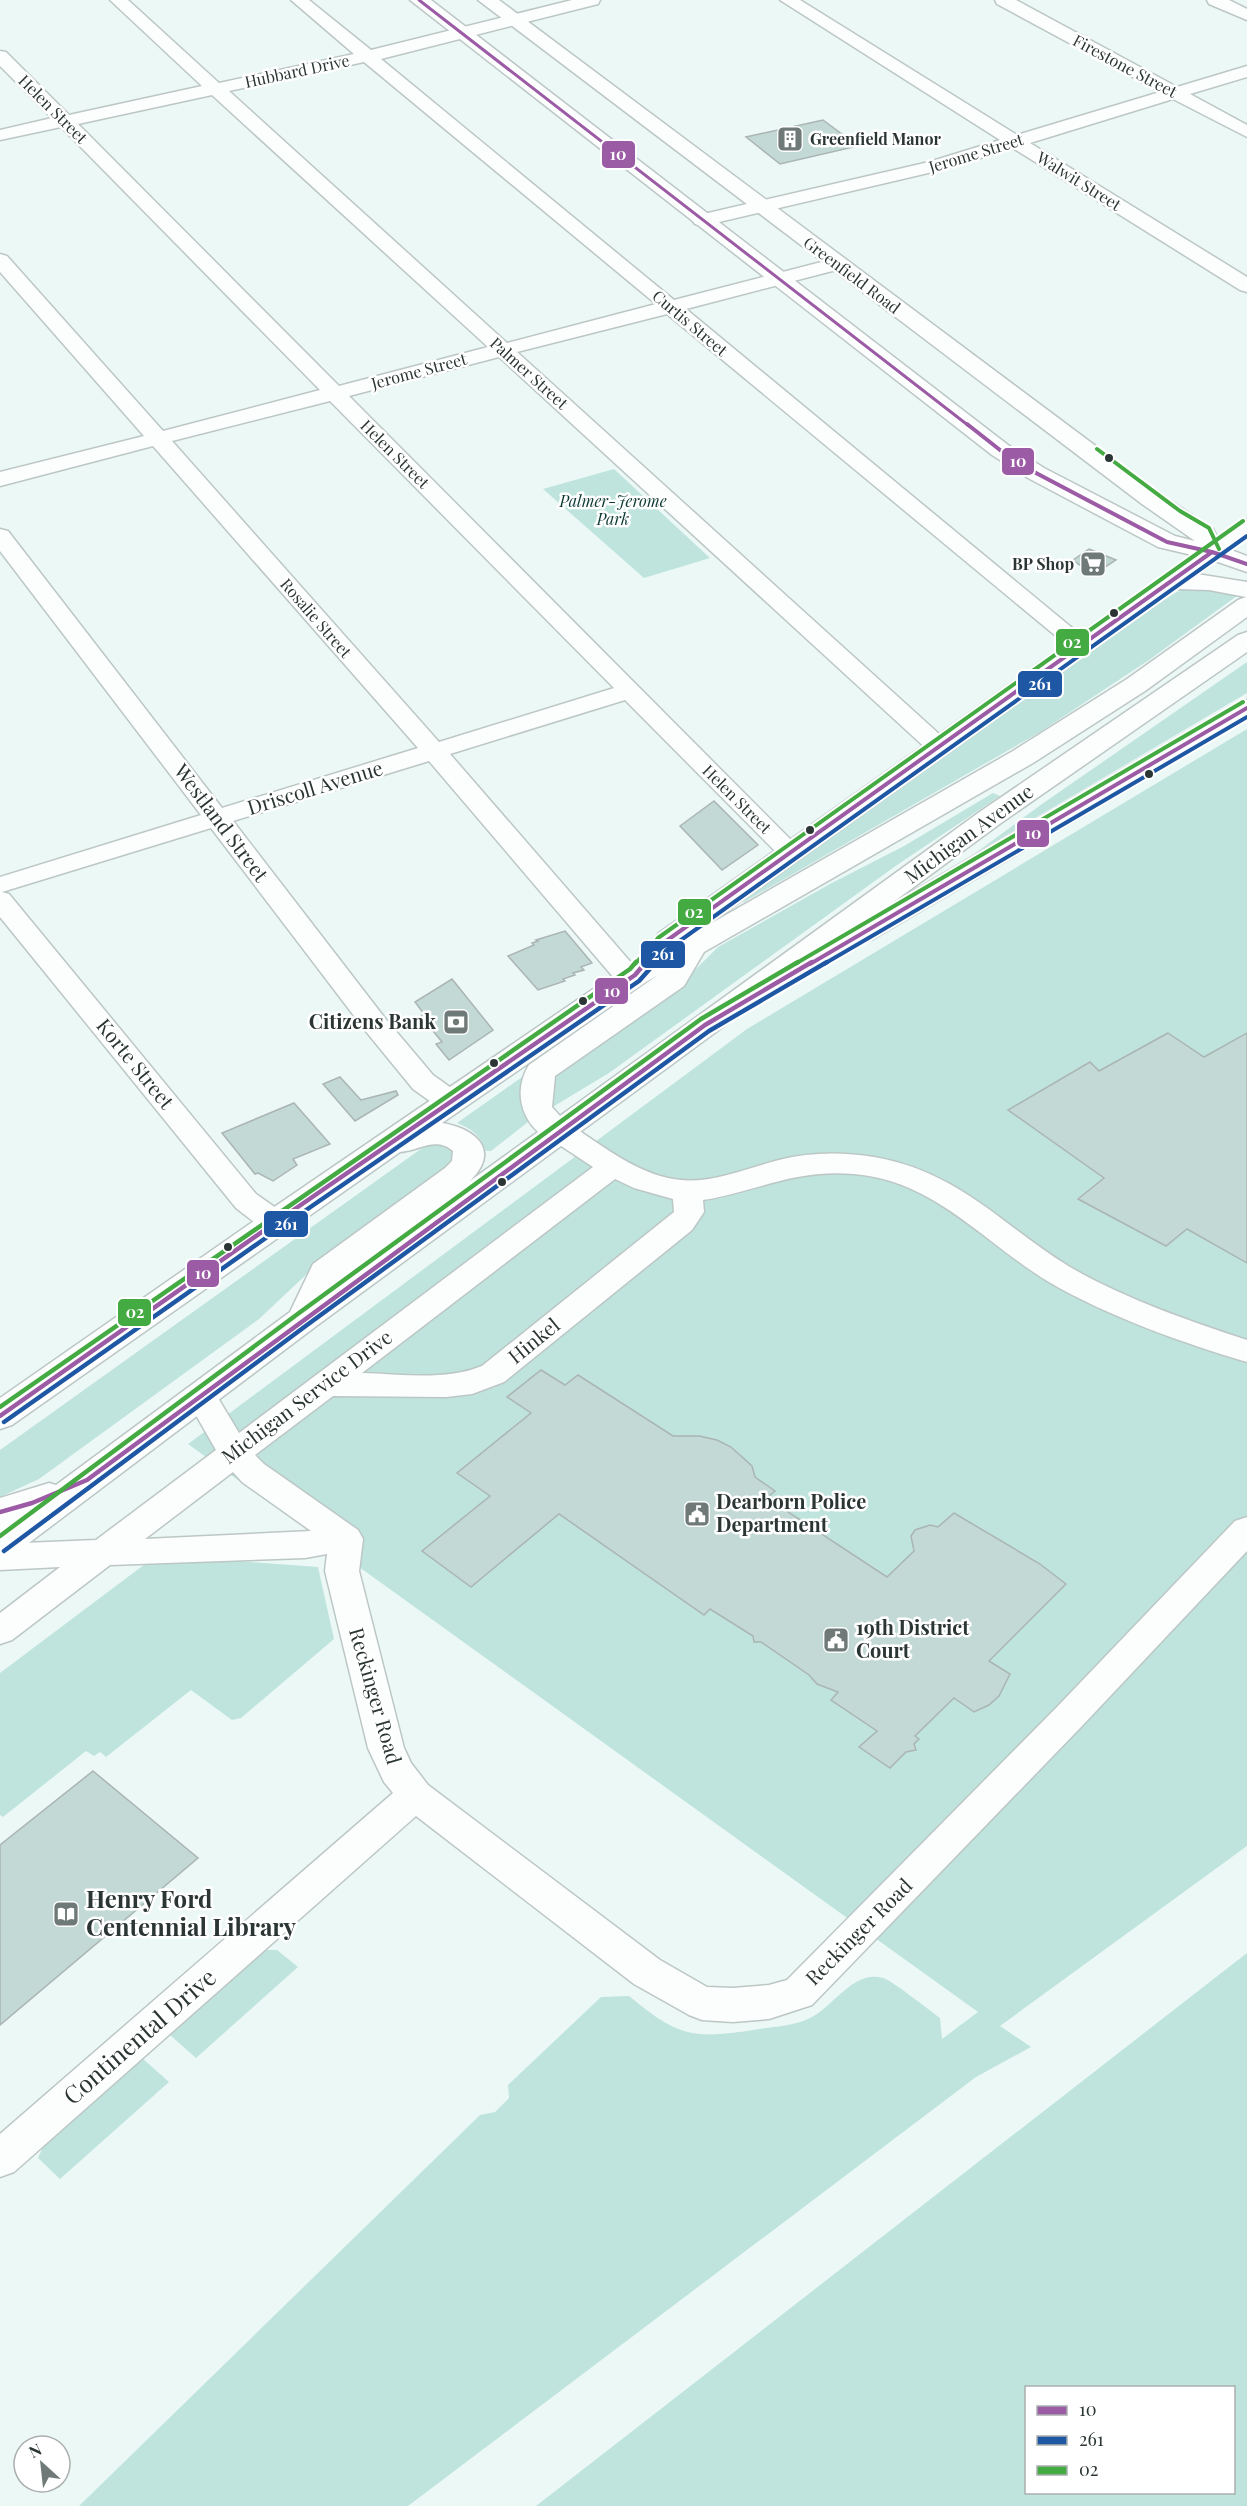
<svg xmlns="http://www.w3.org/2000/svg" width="1247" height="2506" font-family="'Playfair Display',serif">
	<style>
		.green { fill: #bfe4dd; fill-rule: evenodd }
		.building { fill: #c2d9d5; stroke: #abb5b3; stroke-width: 1.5 }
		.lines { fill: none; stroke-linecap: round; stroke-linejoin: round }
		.minor-casing { stroke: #bcc7c5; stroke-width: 3 }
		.major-casing { stroke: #bcc7c5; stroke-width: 3 }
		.minor { fill: #fcfefe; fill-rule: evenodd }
		.major { fill: #fcfefe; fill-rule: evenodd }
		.bus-1-far2-casing { stroke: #fff; stroke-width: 6 }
		.bus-1-far1-casing { stroke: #fff; stroke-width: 8 }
		.bus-1-casing { stroke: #fff; stroke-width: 9 }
		.bus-2-far1-casing { stroke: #fff; stroke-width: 8 }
		.bus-2-casing { stroke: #fff; stroke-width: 9 }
		.bus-3-far1-casing { stroke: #fff; stroke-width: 8 }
		.bus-3-casing { stroke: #fff; stroke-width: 9 }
		.bus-1-far2 { stroke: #9b5ba5; stroke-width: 3 }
		.bus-1-far1 { stroke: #9b5ba5; stroke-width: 4 }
		.bus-1 { stroke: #9b5ba5; stroke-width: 4.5 }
		.bus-2-far1 { stroke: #1e57a3; stroke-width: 4 }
		.bus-2 { stroke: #1e57a3; stroke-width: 4.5 }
		.bus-3-far1 { stroke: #44aa42; stroke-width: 4 }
		.bus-3 { stroke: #44aa42; stroke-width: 4.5 }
		.bus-dot { fill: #2b3634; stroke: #fff; stroke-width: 2 }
		.labels { text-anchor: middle; stroke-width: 5; stroke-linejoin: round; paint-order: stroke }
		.far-street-label { font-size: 16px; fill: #2b3634; stroke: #fff }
		.far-poi-label { font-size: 16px; font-weight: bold; fill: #2b3634; stroke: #fff; text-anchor: start }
		.far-park-label { font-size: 16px; font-style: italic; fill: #0c3832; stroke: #fff }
		.street-label { font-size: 20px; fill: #2b3634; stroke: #fff }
		.poi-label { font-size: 20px; font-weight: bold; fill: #2b3634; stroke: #fff; text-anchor: start }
		.near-poi-label { font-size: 24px; font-weight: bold; fill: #2b3634; stroke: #fff; text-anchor: start }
		.near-street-label { font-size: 24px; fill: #2b3634; stroke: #fff }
		.line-badge { stroke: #fff; stroke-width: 2 }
		.badge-label { font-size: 16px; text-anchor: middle; font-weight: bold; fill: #fff }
	</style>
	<rect width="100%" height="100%" fill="#ecf8f6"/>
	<path class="green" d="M614,469L710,558L644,578L543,489Z
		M1189,587L1241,593L1149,660L1040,732L744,902L738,900L1143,614L1175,593Z
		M1247,662V693L974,854L1042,804Z
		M1247,729V1846L1000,2026L1031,2047L976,2077L408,2506H79L480,2115L495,2112L509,2098L508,2085L601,1997L629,1996C681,2039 694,2039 760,2029C776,2026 795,2026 810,2018C833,2007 854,1969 883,1978C893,1981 929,2010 940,2018L942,2039L978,2012L188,1444L747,1029Z
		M993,793L1000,796L897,865L609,1073L551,1108L553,1076L688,977L718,947L830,884L904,846Z
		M525,1075V1112L528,1122L491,1151H486C480,1135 472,1129 457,1123Z
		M437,1143C449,1145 454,1147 458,1159L310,1271L259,1319L39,1479L0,1497V1450L425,1146Z
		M157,1555L318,1567L334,1639L241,1718L232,1720L191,1690L106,1757L100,1752L94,1756L86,1751L3,1817L0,1815V1673Z
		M266,1950H277L298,1967L196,2058L169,2034Z
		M1247,1953V2506H536ZM1026,2388H1234V2492H1026Z
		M142,2058L169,2082L60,2179L38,2158L43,2147Z"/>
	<path class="building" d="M823,120L858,146L780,164L746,137Z
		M1089,549L1116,560L1093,575L1073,560Z
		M714,801L758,845L722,870L680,826Z
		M565,931L592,963L581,967L584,970L573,973L575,975L563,979L565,981L538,990L508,956L534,945L532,943L538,941L536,940Z
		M452,979L493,1030L449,1060L436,1044L442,1042L421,1016L424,1014L415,1002Z
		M1168,1033L1204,1057L1247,1033V1263L1187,1229L1166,1246L1078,1199L1104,1178L1008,1110L1090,1062L1099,1071Z
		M340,1077L361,1100L396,1091L398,1095L355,1121L323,1084Z
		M294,1103L330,1144L293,1159L297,1165L273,1181L258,1173L255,1174L222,1133Z
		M541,1370L565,1385L578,1375L673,1436H699L717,1440L731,1447L752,1466L755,1477L775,1491L767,1498L887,1577L914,1551L911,1536L915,1530L930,1525L938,1527L954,1513L1040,1564L1066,1584L989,1661L1010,1674L999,1696L989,1705L974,1712L954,1698L915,1736L919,1739L914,1744L916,1750L906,1752L890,1768L859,1747L877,1731L831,1700L838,1692L817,1684L809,1675L761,1642H754L753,1636L710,1609L704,1615L559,1514L471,1587L422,1551L490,1496L457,1473L531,1413L507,1397Z
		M93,1771L198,1858L0,2025V1845Z"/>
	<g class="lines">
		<defs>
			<path id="minor" d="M110,0H128L219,83L354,54L291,0H309L371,50L572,0H600L598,4L381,59L674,300L837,258L844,260L847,264L844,268L686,309L1094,646L1090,651L1082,653L1074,651L667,314L517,352L948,742L951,747L948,752L939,754L930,752L499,357L349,396L803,852L799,857L790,860L781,857L625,700L450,754L640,973L644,979L640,985L630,988L620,985L429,761L233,821L384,1017L433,1075L461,1095L465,1102L461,1109L451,1111L441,1109L413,1089L364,1029L211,828L2,892L9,894L256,1194L286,1215L291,1222L286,1229C266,1235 252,1220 236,1208L0,917V877L201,815L0,551V529L8,531L222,808L418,748L153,446L0,486V472L144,436L0,272V254L7,256L163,431L320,390L61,127L0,140V130L52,118L0,66V51L6,52L69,115L202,86ZM364,62L656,304L507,343L229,91ZM212,95L488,347L339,386L78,124ZM330,401L614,688L439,742L172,441Z
				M780,0H800L1017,135L1160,92L997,4L995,0H1016L1177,87L1247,66V77L1190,94L1247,125V137L1173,99L1030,143L1247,277V292L1240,290L1013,148L941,170L702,226L695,224L692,220L695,216L929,162L1000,140Z
				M1207,0H1229L1247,9V20L1209,4Z
				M559,1121L569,1124C600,1144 632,1170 668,1178C706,1187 743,1169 779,1160C810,1152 843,1152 874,1157C960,1172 1001,1225 1070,1267C1123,1298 1189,1321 1247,1340V1362C1185,1344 1105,1315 1049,1282C984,1243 934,1180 854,1174C794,1169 758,1191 703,1200L704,1212L692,1230L504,1382L472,1394L446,1397L333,1396L255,1455L264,1464L358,1530L363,1539L359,1571L404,1748L411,1763L428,1785L660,1960L707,1987L733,1988L769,1985L787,1980L1057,1707L1235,1521L1247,1517V1551L1081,1727L812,2005L769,2019L733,2022L702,2020L689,2015L634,1984L416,1816L14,2172L0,2177V2134L393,1793L384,1782L368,1748L325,1571L327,1554L305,1558L110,1565L12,1640L0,1644V1613L60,1567L0,1570V1544L96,1540L216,1450L185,1396L190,1388L201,1385L212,1388L239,1433L593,1167L549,1138L545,1131L549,1124ZM615,1179L634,1188L673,1199L674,1212L482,1366C446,1381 401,1374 362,1373ZM233,1472L242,1482L311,1531L145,1539Z"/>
			<path id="major" d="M410,0H431L1008,445L1044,468L1175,536L1195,541L1142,504L478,0H499L1160,494L1213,529L1217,537L1238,522L1247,520V538L1231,550L1247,556V572L1215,561L1197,574L1247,582V617L1145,691L1033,763L704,952L684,986L555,1076L552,1107L560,1116L981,811L1238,635L1247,632V652L1001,823L888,906L1238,702L1247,700V719L873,939L863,942L853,939L849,934L315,1327L13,1555L0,1559V1498L49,1483L56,1485L290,1312L313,1264L445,1168L452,1161L453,1151C435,1136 419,1151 400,1152L12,1425L0,1429V1398L264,1214L624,968L667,948L659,945L654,939L659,933L1192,555L1158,547L1028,478L992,455ZM1177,589L1209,590L1246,597L1238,600L1127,679L1013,751L703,928ZM658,975L529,1065C515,1088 519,1114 538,1132L470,1181C501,1150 476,1129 442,1123L646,982Z"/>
		</defs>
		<use href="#minor" class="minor-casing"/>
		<use href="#major" class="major-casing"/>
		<use href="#minor" class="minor"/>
		<use href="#major" class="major"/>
		<defs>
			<path id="bus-1-far2" d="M419,0L969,426"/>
			<path id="bus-1-far1" d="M967,424L1000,450L1036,473L1167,542L1212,552L1247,564
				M645,964L662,944L1212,552
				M810,964L1247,708"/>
			<path id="bus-1" d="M0,1416L276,1222L635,975L646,962
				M0,1512L32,1503L87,1480L705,1025L812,962"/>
			<path id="bus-2-far1" d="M655,964L667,950L1247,536
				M824,964L1247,717"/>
			<path id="bus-2" d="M4,1422L280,1228L639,981L656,962
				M4,1551L307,1325L709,1031L827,962"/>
			<path id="bus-3-far1" d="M1097,449L1180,511L1209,528L1219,549
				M635,964L658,938L1243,521
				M795,964L1243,702"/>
			<path id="bus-3" d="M0,1407L630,969L636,962
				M0,1536L299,1313L701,1019L798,962"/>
		</defs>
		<use href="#bus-1-far2" class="bus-1-far2-casing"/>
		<use href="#bus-1-far1" class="bus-1-far1-casing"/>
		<use href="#bus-1" class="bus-1-casing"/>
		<use href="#bus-2-far1" class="bus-2-far1-casing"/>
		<use href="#bus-2" class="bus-2-casing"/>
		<use href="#bus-3-far1" class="bus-3-far1-casing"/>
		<use href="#bus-3" class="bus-3-casing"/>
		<use href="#bus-1-far2" class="bus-1-far2"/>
		<use href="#bus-1-far1" class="bus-1-far1"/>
		<use href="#bus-1" class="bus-1"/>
		<use href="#bus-2-far1" class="bus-2-far1"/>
		<use href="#bus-2" class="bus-2"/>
		<use href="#bus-3-far1" class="bus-3-far1"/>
		<use href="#bus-3" class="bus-3"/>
	</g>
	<defs>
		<symbol id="building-square" viewBox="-11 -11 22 22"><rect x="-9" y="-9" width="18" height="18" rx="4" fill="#6f7a78" stroke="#fff"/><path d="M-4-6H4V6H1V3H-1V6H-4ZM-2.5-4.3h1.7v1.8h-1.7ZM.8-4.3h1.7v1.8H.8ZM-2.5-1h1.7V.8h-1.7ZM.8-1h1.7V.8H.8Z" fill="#fff"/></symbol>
		<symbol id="supermarket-square" viewBox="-11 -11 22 22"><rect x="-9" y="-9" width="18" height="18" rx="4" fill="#6f7a78" stroke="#fff"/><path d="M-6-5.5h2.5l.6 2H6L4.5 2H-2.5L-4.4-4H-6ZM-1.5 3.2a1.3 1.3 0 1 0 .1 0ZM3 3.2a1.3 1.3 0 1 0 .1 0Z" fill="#fff"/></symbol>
		<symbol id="bank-square" viewBox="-11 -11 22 22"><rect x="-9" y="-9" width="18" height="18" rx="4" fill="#6f7a78" stroke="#fff"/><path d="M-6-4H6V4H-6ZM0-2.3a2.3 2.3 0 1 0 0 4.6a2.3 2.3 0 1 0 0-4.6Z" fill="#fff"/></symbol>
		<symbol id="civic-square" viewBox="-11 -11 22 22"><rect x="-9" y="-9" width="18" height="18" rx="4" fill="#6f7a78" stroke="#fff"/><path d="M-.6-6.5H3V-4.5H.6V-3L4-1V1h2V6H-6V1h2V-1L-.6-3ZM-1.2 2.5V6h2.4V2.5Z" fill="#fff"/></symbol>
		<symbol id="library-square" viewBox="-11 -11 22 22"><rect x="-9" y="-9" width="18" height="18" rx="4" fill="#6f7a78" stroke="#fff"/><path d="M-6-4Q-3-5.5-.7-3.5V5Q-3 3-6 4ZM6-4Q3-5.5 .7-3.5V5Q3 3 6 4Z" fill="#fff"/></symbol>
	</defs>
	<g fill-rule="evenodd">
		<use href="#building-square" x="775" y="124" width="30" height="30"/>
		<use href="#supermarket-square" x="1078" y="549" width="30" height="30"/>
		<use href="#bank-square" x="441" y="1007" width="30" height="30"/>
		<use href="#civic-square" x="682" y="1499" width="30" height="30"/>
		<use href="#civic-square" x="821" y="1625" width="30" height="30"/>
		<use href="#library-square" x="51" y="1899" width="30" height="30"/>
	</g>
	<g class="bus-dot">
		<circle cx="1109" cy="458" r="5"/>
		<circle cx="1114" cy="613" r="5"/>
		<circle cx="1149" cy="774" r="5"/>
		<circle cx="810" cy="830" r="5"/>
		<circle cx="583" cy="1001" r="5"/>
		<circle cx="494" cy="1063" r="5"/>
		<circle cx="502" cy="1182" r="5"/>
		<circle cx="228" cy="1247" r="5"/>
	</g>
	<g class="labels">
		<g class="far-street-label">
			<text transform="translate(1125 66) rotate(28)" y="6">Firestone Street</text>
			<text transform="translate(297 71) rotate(-12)" y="6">Hubbard Drive</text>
			<text transform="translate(53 109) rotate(45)" y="6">Helen Street</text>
			<text transform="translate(976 153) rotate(-17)" y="6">Jerome Street</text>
			<text transform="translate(1079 181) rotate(32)" y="6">Walwit Street</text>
			<text transform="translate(852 275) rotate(37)" y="6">Greenfield Road</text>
			<text transform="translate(690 323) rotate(40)" y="6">Curtis Street</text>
			<text transform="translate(419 371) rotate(-15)" y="6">Jerome Street</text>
			<text transform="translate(529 373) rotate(42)" y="6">Palmer Street</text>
			<text transform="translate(395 454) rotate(45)" y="6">Helen Street</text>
			<text transform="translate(316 618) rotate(49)" y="6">Rosalie Street</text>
			<text transform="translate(737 799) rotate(45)" y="6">Helen Street</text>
		</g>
		<g class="far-poi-label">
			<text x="810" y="145">Greenfield Manor</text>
			<text x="1074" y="570" text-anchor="end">BP Shop</text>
		</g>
		<g class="far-park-label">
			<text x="613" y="507">Palmer-Jerome<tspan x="613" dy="18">Park</tspan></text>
		</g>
		<g class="street-label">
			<text transform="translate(315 788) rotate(-17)" y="7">Driscoll Avenue</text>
			<text transform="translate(221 823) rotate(53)" y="7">Westland Street</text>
			<text transform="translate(969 834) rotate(-36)" y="7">Michigan Avenue</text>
			<text transform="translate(135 1064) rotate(51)" y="7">Korte Street</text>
			<text transform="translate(534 1341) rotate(-39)" y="7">Hinkel</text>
			<text transform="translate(307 1397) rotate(-37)" y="7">Michigan Service Drive</text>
			<text transform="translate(375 1696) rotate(74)" y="7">Reckinger Road</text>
			<text transform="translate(859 1932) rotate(-45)" y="7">Reckinger Road</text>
		</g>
		<g class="poi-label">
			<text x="436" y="1029" text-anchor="end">Citizens Bank</text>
			<text x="716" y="1509">Dearborn Police<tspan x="716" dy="23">Department</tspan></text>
			<text x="856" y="1635">19th District<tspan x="856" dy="23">Court</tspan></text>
		</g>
		<g class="near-poi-label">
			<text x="86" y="1908">Henry Ford<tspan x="86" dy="28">Centennial Library</tspan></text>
		</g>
		<g class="near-street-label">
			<text transform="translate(140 2037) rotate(-41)" y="8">Continental Drive</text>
		</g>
	</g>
	<g class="line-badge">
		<rect x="601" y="140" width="35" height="29" rx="6" fill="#9b5ba5"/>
		<rect x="1001" y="447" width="34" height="29" rx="6" fill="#9b5ba5"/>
		<rect x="1055" y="628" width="35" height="29" rx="6" fill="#44aa42"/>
		<rect x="1017" y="670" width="46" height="28" rx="6" fill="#1e57a3"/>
		<rect x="1016" y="819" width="34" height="29" rx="6" fill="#9b5ba5"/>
		<rect x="677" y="898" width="35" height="28" rx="6" fill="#44aa42"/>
		<rect x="640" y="940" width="46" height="29" rx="6" fill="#1e57a3"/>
		<rect x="594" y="977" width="35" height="28" rx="6" fill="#9b5ba5"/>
		<rect x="263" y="1210" width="46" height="28" rx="6" fill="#1e57a3"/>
		<rect x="186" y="1259" width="34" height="29" rx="6" fill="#9b5ba5"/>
		<rect x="117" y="1298" width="35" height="29" rx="6" fill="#44aa42"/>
	</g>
	<g class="badge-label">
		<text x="618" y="160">10</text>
		<text x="1018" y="467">10</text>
		<text x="1072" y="648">02</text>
		<text x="1040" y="690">261</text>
		<text x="1033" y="839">10</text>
		<text x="694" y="918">02</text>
		<text x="663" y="960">261</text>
		<text x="612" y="997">10</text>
		<text x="286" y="1230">261</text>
		<text x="203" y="1279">10</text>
		<text x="135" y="1318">02</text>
	</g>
	<rect x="1025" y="2386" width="210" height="108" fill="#ffffff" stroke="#aaafae" stroke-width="1.5"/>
	<rect x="1037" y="2406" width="30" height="9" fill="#9b5ba5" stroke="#aaafae" stroke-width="1.5"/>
	<text x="1079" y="2416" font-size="18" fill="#2b3634">10</text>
	<rect x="1037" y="2436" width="30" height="9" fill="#1e57a3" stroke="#aaafae" stroke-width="1.5"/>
	<text x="1079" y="2446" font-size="18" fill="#2b3634">261</text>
	<rect x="1037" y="2466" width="30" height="9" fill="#44aa42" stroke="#aaafae" stroke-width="1.5"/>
	<text x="1079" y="2476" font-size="18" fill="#2b3634">02</text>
	<g transform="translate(42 2464) rotate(333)"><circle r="28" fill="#ffffff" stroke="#aaafae" stroke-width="1.5"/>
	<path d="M0-4.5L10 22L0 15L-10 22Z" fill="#6f7a78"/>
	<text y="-9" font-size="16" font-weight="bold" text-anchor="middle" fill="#2b3634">N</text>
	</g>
</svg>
